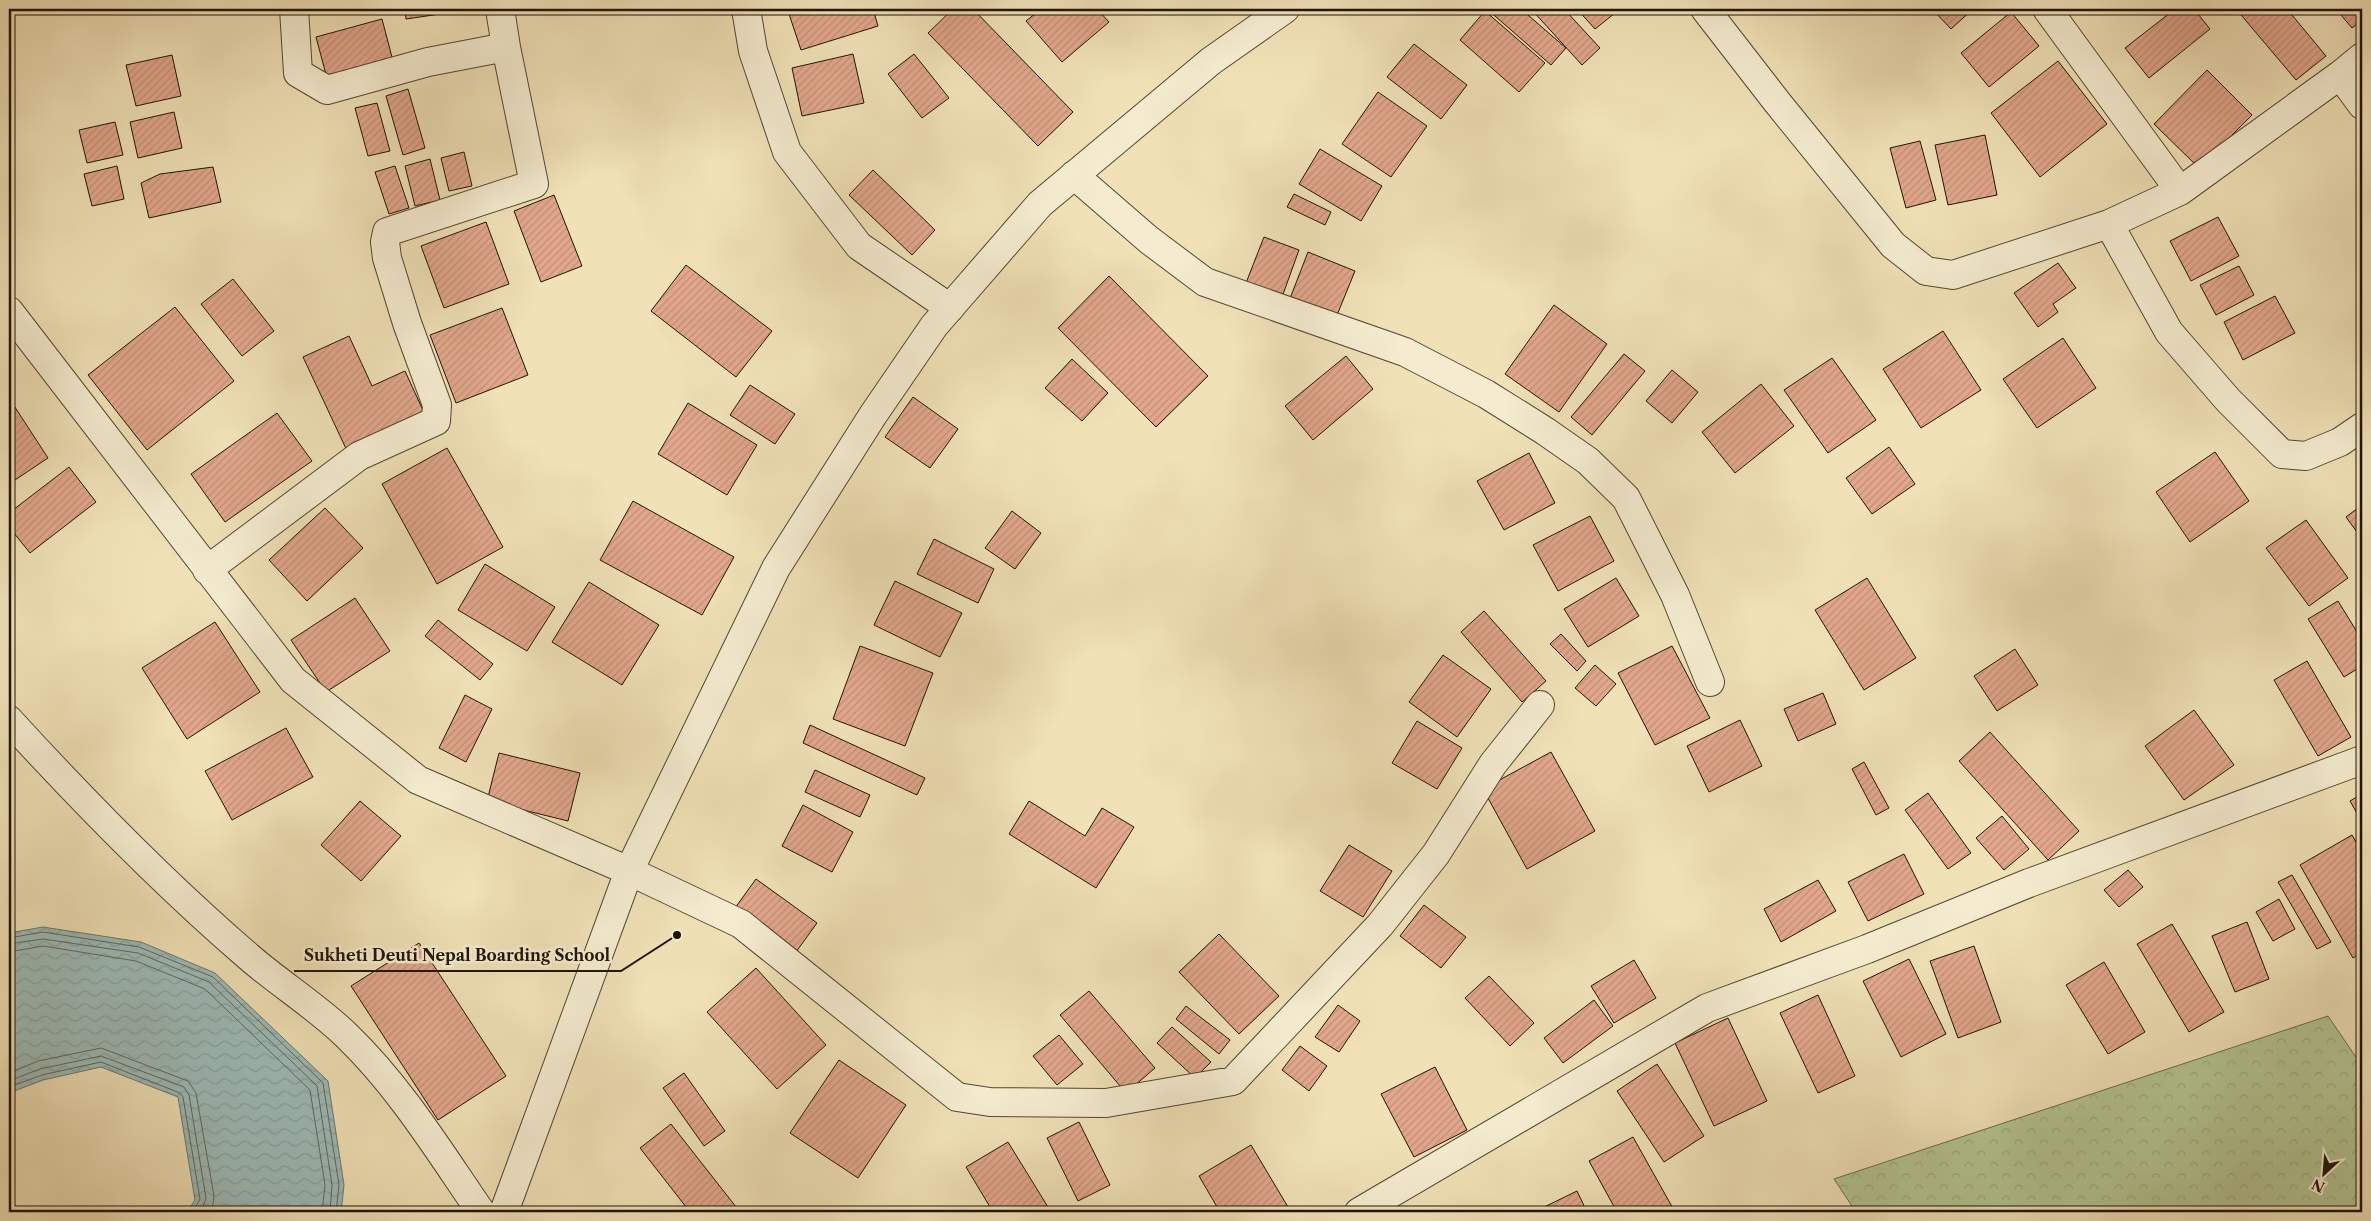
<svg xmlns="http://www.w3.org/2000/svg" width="2371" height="1221" font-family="'Libre Caslon Text',serif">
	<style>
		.park { fill: url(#park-crowns); stroke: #6a6c4c }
		.water { fill: url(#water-waves); stroke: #6b7870 }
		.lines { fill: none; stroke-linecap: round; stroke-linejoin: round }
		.shore { stroke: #5e685e; stroke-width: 1 }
		.building { fill: url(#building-hatch); stroke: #1f1405 }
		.minor-casing { stroke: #534732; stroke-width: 30 }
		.minor { stroke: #f5ecd0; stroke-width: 28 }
		.leader { fill: none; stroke: #1f1405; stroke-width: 2 }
		.callout-dot { fill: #1f1405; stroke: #f5ecd0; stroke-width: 2 }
		.callout-label { font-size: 16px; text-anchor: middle; font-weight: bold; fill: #1f1405; stroke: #f5ecd0; stroke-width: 5; stroke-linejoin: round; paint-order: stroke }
	</style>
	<defs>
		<pattern id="park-crowns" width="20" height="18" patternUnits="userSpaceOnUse" patternTransform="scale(1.25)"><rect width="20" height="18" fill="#b4c493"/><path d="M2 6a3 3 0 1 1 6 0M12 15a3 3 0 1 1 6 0" fill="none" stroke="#9aa87d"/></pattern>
		<pattern id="water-waves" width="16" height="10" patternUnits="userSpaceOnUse" patternTransform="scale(1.25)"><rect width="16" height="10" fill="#9dbbb8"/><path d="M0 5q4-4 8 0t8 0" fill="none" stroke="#87a09d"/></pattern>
		<pattern id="building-hatch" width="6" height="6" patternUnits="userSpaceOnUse" patternTransform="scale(1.25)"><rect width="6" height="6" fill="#e2a78c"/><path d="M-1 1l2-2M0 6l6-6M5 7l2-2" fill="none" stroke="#c18f77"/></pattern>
	</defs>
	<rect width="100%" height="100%" fill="#f0e1b7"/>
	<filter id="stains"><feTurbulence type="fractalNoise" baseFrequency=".004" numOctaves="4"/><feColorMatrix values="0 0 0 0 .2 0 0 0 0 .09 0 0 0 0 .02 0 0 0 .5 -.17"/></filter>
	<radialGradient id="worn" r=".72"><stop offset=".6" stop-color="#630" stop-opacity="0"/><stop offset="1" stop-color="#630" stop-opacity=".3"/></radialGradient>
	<path class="park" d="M2328,1016L2362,1066V1212H1856L1834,1179Z"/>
	<path class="water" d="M43,927L141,942L215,973L328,1081L344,1185L341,1212H187L195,1200L178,1097L101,1067L43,1080L9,1093V933Z"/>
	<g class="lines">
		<path class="shore" d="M9,938L43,932L139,947L213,977L323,1083L339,1185L336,1212
			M9,944L43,939L138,953L209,982L317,1086L332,1185L330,1212
			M9,952L43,946L136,961L205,989L310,1090L325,1185L322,1212
			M9,1073L38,1061L101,1048L188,1081L196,1093L214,1196L213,1204L210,1212
			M9,1081L40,1069L101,1056L184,1087L189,1095L206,1198L201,1212
			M9,1087L42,1075L101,1062L180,1093L183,1097L200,1199L193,1212"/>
	</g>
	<path class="building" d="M405,9H474L406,19Z
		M806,9H873L878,26L801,50L789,14Z
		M953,9H973L1073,112L1038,146L928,33Z
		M1041,9H1097L1109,22L1062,62L1026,21Z
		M1487,9H1521L1566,48L1551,65Z
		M1531,9H1564L1600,48L1582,65Z
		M1577,9H1620L1595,29Z
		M1932,9H1973L1951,29Z
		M2175,9H2194L2210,29L2149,78L2125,48Z
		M2236,9H2287L2326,56L2296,80Z
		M2336,9H2362V20L2352,28Z
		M1485,11L1545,63L1519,92L1460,40Z
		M2011,12L2039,46L1989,87L1961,53Z
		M382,19L394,65L328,82L316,37Z
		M1414,44L1467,85L1441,119L1387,77Z
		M853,54L864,103L802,116L792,68Z
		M914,54L949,98L922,118L888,74Z
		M172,55L181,96L136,106L126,65Z
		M2058,61L2107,124L2040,177L1991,113Z
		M2207,70L2252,115L2199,168L2154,124Z
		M408,89L425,148L403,155L386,96Z
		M1378,92L1427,126L1391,177L1342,144Z
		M377,103L390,151L368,156L355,108Z
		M174,112L182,148L138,158L130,122Z
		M115,122L123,155L87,163L79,130Z
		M1985,135L1997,195L1948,205L1935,145Z
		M1920,141L1936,200L1906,208L1890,148Z
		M1320,149L1382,186L1361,221L1299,184Z
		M464,152L472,186L449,191L441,158Z
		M430,159L440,200L415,206L405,166Z
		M117,166L124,199L92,206L84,174Z
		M395,166L409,208L389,214L375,172Z
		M213,167L221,202L149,218L141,183L160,174Z
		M873,170L935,230L912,255L849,195Z
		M1294,194L1331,212L1325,225L1287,207Z
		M554,195L582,266L541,282L514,211Z
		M2218,217L2239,256L2191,281L2170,241Z
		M486,222L509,284L444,308L421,246Z
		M1264,237L1299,250L1282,297L1246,283Z
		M1308,252L1355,271L1335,320L1289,301Z
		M2058,263L2076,288L2053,304L2058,312L2038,327L2014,293Z
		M686,265L772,331L736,377L651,311Z
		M2239,266L2254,295L2216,315L2200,285Z
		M1109,276L1208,376L1156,427L1058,328Z
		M233,279L274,331L242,356L201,304Z
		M2275,296L2295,333L2243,360L2224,322Z
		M1554,305L1607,344L1559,412L1505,374Z
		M175,307L234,381L147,450L88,375Z
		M502,308L528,375L456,403L430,335Z
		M1943,331L1981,390L1921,428L1883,369Z
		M349,336L372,386L405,371L427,419L349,455L303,357Z
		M2063,338L2096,388L2037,428L2003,379Z
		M1624,354L1645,371L1592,435L1571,417Z
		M1346,356L1373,389L1313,440L1285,406Z
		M1832,358L1876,420L1828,453L1784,390Z
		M1072,359L1108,393L1082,421L1045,388Z
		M1672,370L1698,392L1672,423L1646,401Z
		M1761,384L1794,426L1735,473L1702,432Z
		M750,385L795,414L775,444L730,415Z
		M913,397L958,429L930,468L885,437Z
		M9,398L48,458L9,484Z
		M688,403L757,445L727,495L658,454Z
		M277,413L312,461L225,522L191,474Z
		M1889,447L1915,484L1872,514L1846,478Z
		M447,448L503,547L437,584L382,484Z
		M2215,452L2249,501L2190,542L2156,492Z
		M1529,453L1555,503L1504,530L1477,481Z
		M69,467L96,502L30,553L9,527V513Z
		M633,501L734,557L702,615L600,560Z
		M2362,505V539L2346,517Z
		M325,508L363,548L307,601L269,560Z
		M1012,511L1041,533L1015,569L985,548Z
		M1590,516L1614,561L1558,591L1533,545Z
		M2306,520L2348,578L2309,606L2266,548Z
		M934,539L994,569L978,603L917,574Z
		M485,564L555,607L527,651L458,610Z
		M1616,578L1639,616L1588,647L1564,609Z
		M1867,578L1916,658L1864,690L1815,610Z
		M895,581L962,613L940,657L874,625Z
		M589,582L659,625L622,685L552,642Z
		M355,598L390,651L326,692L291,640Z
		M2338,601L2362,640V666L2344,677L2308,619Z
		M1484,611L1546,681L1522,702L1461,632Z
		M438,620L493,664L480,680L425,636Z
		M215,622L260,692L187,739L142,668Z
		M1561,634L1586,661L1577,671L1550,644Z
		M860,646L933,673L905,746L833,719Z
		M1672,646L1710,718L1655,745L1618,673Z
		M2015,649L2038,685L1997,711L1974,676Z
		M1443,655L1491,689L1457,737L1409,702Z
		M2307,661L2351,737L2318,756L2274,680Z
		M1595,665L1616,684L1596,706L1575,688Z
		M1823,693L1836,724L1798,741L1784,709Z
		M465,695L492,709L466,762L439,748Z
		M2194,710L2234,765L2184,800L2145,746Z
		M1740,720L1762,766L1709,792L1687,746Z
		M1417,721L1462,748L1437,789L1392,763Z
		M810,725L925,778L917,795L803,743Z
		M286,728L313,777L232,820L205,771Z
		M1990,732L2079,831L2048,860L1959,761Z
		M1551,752L1595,831L1527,869L1483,789Z
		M499,753L580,773L568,821L487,801Z
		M1864,762L1889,808L1876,815L1852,769Z
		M815,770L870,795L860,817L805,792Z
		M1928,793L1971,853L1948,869L1905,810Z
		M2362,794V822L2350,801Z
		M360,801L401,836L361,881L321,845Z
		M1029,801L1085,836L1102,808L1134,827L1096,888L1009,834Z
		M803,805L853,832L832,872L782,846Z
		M2002,816L2029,849L2004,870L1976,838Z
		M2352,835L2362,853V952L2353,958L2300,865Z
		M1349,845L1392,871L1363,917L1320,891Z
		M1904,854L1924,894L1868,921L1848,882Z
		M2128,870L2143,887L2119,907L2104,890Z
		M2292,875L2331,942L2317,949L2278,882Z
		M756,879L817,923L796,952L735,908Z
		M1818,880L1836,911L1781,942L1764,909Z
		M2279,899L2295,929L2273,941L2256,912Z
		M1424,905L1466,937L1441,968L1400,936Z
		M2247,922L2269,979L2235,992L2212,936Z
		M2172,924L2224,1012L2189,1032L2137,944Z
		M1219,934L1279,996L1239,1034L1179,972Z
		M419,943L506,1076L438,1120L351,986Z
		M1974,946L2001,1022L1958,1038L1930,961Z
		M1909,959L1946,1034L1901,1057L1863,981Z
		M1634,960L1656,998L1614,1023L1591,986Z
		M2104,962L2145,1032L2108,1054L2066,985Z
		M756,968L826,1045L777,1089L707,1012Z
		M1489,976L1534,1023L1510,1046L1465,998Z
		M1089,991L1155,1068L1126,1093L1060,1015Z
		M1818,995L1855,1076L1818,1093L1780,1013Z
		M1594,1000L1613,1026L1563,1063L1544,1038Z
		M1338,1005L1360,1021L1339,1052L1315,1037Z
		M1186,1006L1230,1040L1219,1054L1176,1019Z
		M1728,1018L1767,1101L1714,1126L1675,1043Z
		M1172,1027L1211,1062L1195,1078L1157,1043Z
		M1059,1035L1083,1064L1057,1085L1033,1056Z
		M1300,1046L1327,1066L1309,1091L1282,1070Z
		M839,1060L906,1105L858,1178L790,1133Z
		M1657,1064L1704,1136L1664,1162L1617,1091Z
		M1435,1067L1467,1130L1414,1157L1381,1094Z
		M684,1073L725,1131L704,1146L663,1088Z
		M1079,1122L1110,1185L1078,1201L1047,1138Z
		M671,1124L740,1212H690L640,1148Z
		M1633,1137L1675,1212H1617L1589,1161Z
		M1008,1142L1051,1212H993L966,1167Z
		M1251,1145L1291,1212H1220L1199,1176Z
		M1577,1191L1587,1212H1534Z"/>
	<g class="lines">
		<defs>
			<path id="minor" d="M500,9L506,47
				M746,9L753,51L787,152L859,246L950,308
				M1705,9L1777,102L1893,245L1926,271L1953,275L2109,224L2169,332L2228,400L2282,454L2306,456L2340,442L2362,427
				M2047,9L2180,191
				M2362,57L2340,75L2362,105
				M1074,175L1149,240L1205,282L1405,352L1486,394L1545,431L1588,461L1626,498L1675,595L1710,682
				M2109,224L2180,191L2340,75
				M9,311L293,680L418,780L629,871L741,924L957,1097L990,1102L1106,1103L1233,1081L1380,925L1436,854L1493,764L1540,705
				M207,570L359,456L436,421L437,405L407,323L387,258L385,242L387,232L534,184L506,47L428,62L327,90L298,73L294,9
				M9,720C84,802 164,884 249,957C280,984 316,1006 346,1035C400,1087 439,1151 481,1212
				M504,1212L629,871L776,568L873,415L934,326L1040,204L1211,61L1285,9
				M1359,1212L1707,1008L1867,949L2029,883L2362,760"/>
		</defs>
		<use href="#minor" class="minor-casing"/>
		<use href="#minor" class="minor"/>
	</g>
	<path class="leader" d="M677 935L621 971H294"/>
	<circle class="callout-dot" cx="677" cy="935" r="5"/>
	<g class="callout-label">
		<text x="457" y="961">Sukheti Deuti Nepal Boarding School</text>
	</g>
	<rect width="2371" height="1221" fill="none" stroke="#f0e1b7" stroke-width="30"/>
	<rect x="10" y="10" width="2351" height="1201" fill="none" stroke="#1f1405" stroke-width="2.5"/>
	<rect x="15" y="15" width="2341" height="1191" fill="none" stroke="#1f1405"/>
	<g transform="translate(2324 1174) rotate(206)" stroke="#f5ecd0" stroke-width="4" paint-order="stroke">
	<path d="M0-4L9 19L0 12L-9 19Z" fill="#1f1405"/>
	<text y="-8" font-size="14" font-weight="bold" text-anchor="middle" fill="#1f1405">N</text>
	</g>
	<rect width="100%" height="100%" filter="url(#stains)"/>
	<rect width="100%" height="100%" fill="url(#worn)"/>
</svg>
